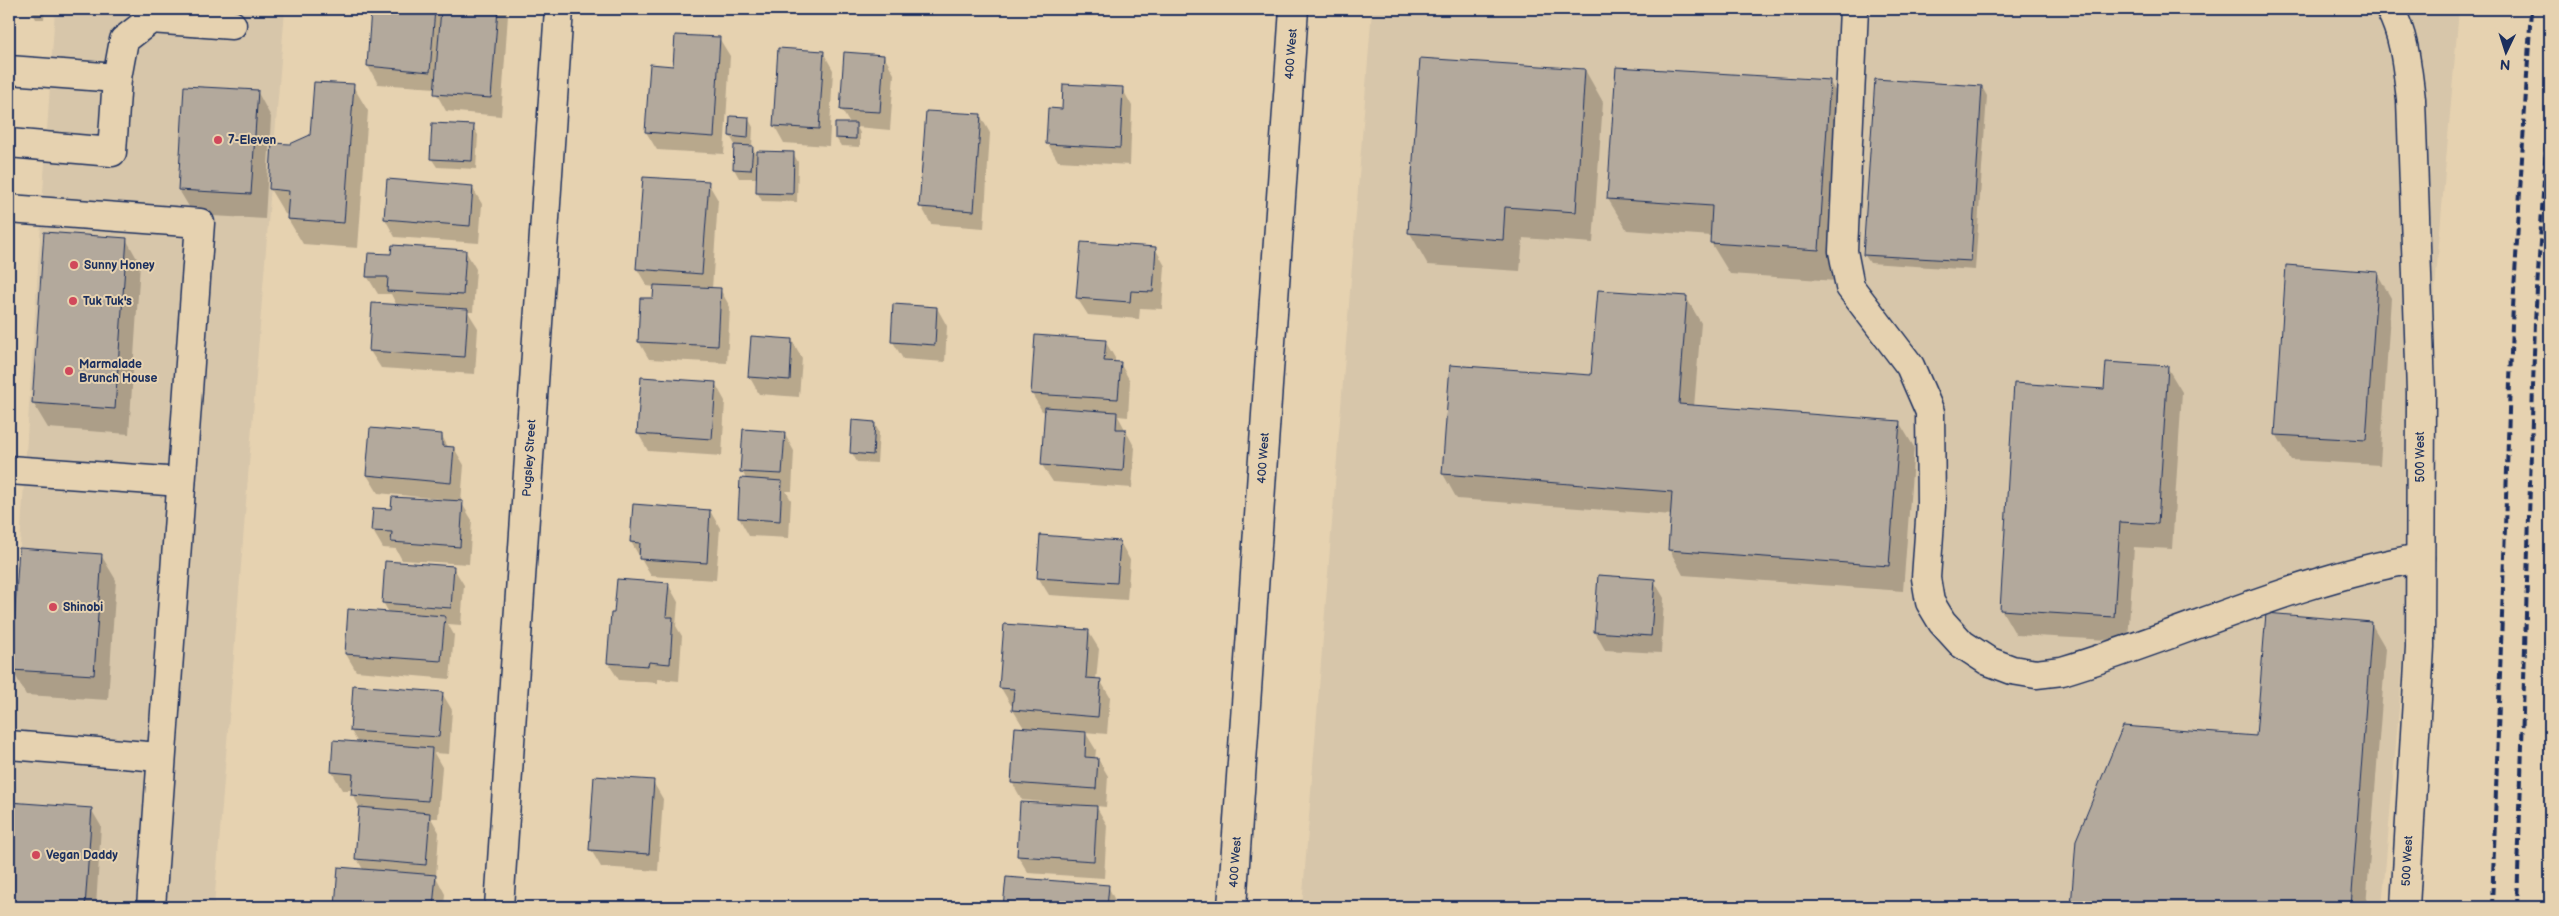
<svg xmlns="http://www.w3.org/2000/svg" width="2559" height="916" font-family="'Balsamiq Sans',sans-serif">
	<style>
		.built { fill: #d7c6aa }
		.shadow { fill: #0003 }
		.building { fill: #b3a99c; stroke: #1b2f5e }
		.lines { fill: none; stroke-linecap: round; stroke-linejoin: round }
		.minor-casing { stroke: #1b2f5e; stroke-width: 31 }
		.minor { stroke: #e6d2b0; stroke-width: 28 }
		.rail { stroke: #1b2f5e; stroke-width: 4; stroke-dasharray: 8 4; stroke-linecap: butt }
		.poi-dot { fill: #d1495b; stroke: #e6d2b0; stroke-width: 2 }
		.labels { text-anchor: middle; stroke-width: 4; stroke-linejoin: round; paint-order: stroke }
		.street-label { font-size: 12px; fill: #1b2f5e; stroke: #e6d2b0 }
		.poi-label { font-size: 12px; font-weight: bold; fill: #1b2f5e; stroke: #e6d2b0; text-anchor: start }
	</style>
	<rect width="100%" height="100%" fill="#e6d2b0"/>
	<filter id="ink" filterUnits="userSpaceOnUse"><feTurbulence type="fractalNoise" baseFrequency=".02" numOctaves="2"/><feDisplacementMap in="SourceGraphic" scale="10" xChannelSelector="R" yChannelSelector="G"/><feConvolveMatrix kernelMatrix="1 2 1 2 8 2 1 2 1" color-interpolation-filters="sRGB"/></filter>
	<g filter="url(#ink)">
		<path class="built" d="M55,9H285L214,907H9V713Z
			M1372,9H2459L2382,907H1302Z"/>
		<path class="shadow" d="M31,9H45L44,19H36Z
			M372,9H505L508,15L501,116L446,111L436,93V88L378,84L368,66Z
			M719,38L730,56L724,154L657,150L646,132Z
			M823,52L833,70L829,146L784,143L774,125Z
			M884,56L894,74L890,130L857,127L860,133V147L841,146L836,138L850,124L841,109Z
			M1585,70L1603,102L1593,243L1523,238L1520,271L1428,265L1410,233Z
			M1829,81L1848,112L1837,281L1730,274L1711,243L1712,236L1627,230L1608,199Z
			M353,86L368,111L358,248L303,244L288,219V215L285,214L270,189L273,144L290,145L311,135Z
			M1982,87L1987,96L1975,270L1870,263L1864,254Z
			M1122,88L1132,106L1130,165L1058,161L1048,144L1063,110Z
			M257,91L271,117L265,219L194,215L179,190Z
			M980,115L990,133L984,228L931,224L921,206Z
			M748,118L753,127L752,147L758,157L793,153L798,162L797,202L762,201L757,192L758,178H739L734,169L735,145L730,136Z
			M473,127L478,135L476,169L437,167L431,158Z
			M388,180L472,187L482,204L479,243L395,237L385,219Z
			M708,183L718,200L712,289H720L730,307L727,363L649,359L639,342L654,299L655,287L647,286L637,269Z
			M126,239L140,264L129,434L48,428L33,403Z
			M1155,248L1165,266L1162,309L1140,308L1139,319L1088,315L1077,298Z
			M466,252L476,269L473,312H468L478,328L475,374L381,368L370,351L397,306L391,294H378L367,276L392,255Z
			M2377,273L2391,298L2380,465L2291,460L2276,434Z
			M1686,297L1701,323L1694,407L1899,422L1914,447L1903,591L1683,575L1669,549L1672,515L1457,499L1443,474L1592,377Z
			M937,308L947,326L945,362L903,359L893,342Z
			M792,340L802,358L799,397L759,394L749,376Z
			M1105,341L1115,358V363H1120L1130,381L1128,417L1118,416L1135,448L1132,488L1053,482L1042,465L1046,412L1042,411L1032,394Z
			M2167,367L2182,392L2172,549L2134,547L2128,641L2016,635L2001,609L2105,390Z
			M715,383L725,401L722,456L648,451L638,433Z
			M853,422L874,423L879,432L877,463L857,462L852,453Z
			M372,429L442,436L448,447L454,448L464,465L461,502L472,520L469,564L402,560L396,549L383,548L373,531L393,510L441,501V499L378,493L367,475Z
			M784,433L794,451L792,491H786L791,500L789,538L749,536L739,518L741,479H746L742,471Z
			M710,511L720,528L716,580L651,576L631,542Z
			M1120,542L1130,560L1127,600L1049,595L1038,577Z
			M101,555L116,580L108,700L26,695L12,669Z
			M453,567L464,585L461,625L448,624L454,635L450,679L356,671L346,654L389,613L383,602Z
			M1654,581L1664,598L1661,653L1605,650L1595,632Z
			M668,584L678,602L676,626L682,636L679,681L658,679V683L619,680L608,663Z
			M2371,623L2386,649L2366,907H2072L2077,841L2258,738Z
			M1088,631L1099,649L1096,680H1100L1110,697L1107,734L1085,732L1096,750L1095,759H1098L1108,776L1106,807L1096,806L1107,825L1104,878L1028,873L1018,856L1054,803L1022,800L1012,782L1024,728L1013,710L1014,705H1011L1001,688Z
			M442,693L452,710L449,754L434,753L442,767L438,818H431L439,832L436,877L445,894L444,907H336L339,869L364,871L357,859L360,808L353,795V790H342L332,772L358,743L351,731Z
			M653,782L663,799L658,871L601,867L591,850Z
			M10,803L91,809L101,826L96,907H9Z
			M1007,878L1108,886L1118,907H1004Z"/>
		<path class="building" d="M371,9H435L430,72L367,66Z
			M441,9H498L491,98L434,94Z
			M675,35L720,37L714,137L645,132L650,64L673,66Z
			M778,48L824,51L819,129L773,126Z
			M844,52L884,55L880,112L840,110Z
			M1420,58L1585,69L1576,212L1505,207L1503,240L1408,233Z
			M1616,67L1830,80L1819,250L1710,243L1712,206L1607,199Z
			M1875,79L1982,86L1971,261L1863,255Z
			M314,82L354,84L344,223L287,219L289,191L269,189L272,143L290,144L310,135Z
			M1063,84L1123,87L1120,148L1046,144L1048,108L1062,109Z
			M184,86L258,90L251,194L178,190Z
			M926,111L981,114L974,211L919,207Z
			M730,116L749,117L748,138L729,136Z
			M432,123L474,125L472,161L430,159Z
			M835,123H856V139L835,138Z
			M734,145L753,146L751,170L733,169Z
			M757,151L794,152L793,194L756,193Z
			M643,177L709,181L702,274L636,269Z
			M387,179L473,186L470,226L384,219Z
			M44,232L127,238L115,409L32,403Z
			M1081,242L1156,247L1153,292L1131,291L1130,302L1076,298Z
			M392,245L466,250L463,295L387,291L388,277H366L368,253L391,254Z
			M2286,265L2378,272L2366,440L2275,435Z
			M654,285L721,288L718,346L638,342L640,298H653Z
			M1598,290L1687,296L1679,404L1900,421L1889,566L1668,550L1672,492L1442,474L1450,365L1591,375Z
			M372,303L468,309L465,357L369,351Z
			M893,304L937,307L935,345L891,342Z
			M1035,335L1106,340L1104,361L1121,362L1118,399L1031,394Z
			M751,336L792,339L790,380L748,377Z
			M2106,362L2168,366L2158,524L2120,522L2114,617L2000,610L2014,383L2104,389Z
			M641,377L716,382L712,439L637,434Z
			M1045,407L1117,412L1116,429H1126L1123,471L1041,465Z
			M852,420L875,422L873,455L850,453Z
			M370,428L442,434V446L454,447L451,483L366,475Z
			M743,429L785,432L782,474L740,472Z
			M740,478L782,481L780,521L738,518Z
			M392,497L463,501L460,547L391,542L392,532L371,531L373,508L391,509Z
			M633,504L710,510L707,563L639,559L640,543L630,542Z
			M1040,535L1120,541L1117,583L1037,578Z
			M19,548L102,554L94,675L11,670Z
			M385,561L454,566L451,608L382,603Z
			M1598,575L1655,579L1651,636L1594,632Z
			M617,579L669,583L666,617H673L670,664L649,662L648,666L607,663L611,613H614Z
			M348,609L445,616L441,661L345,654Z
			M2266,613L2372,622L2351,907H2071L2076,840L2123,726L2256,736Z
			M1004,624L1089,630L1086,678L1101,679L1098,717L1012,710L1014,689L999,688Z
			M353,685L443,692L439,737L350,731Z
			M1015,727L1086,732L1085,757L1098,758L1096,789L1011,783Z
			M333,740L432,748L428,801L351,795L353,774L331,772Z
			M594,776L654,780L649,854L589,850Z
			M9,802L92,808L85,907H9Z
			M1020,802L1097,806L1094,861L1017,856Z
			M359,807L430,813L426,865L355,859Z
			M338,867L436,875L433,907H335Z
			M1006,877L1109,885L1107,907H1003Z"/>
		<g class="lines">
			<defs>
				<g id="minor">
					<path d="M1854,9L1843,251L1850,287L1910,366L1930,412L1931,506L1926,578L1930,602L1942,622L1962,644L1988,661L2012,670L2036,674L2062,671C2182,635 2296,579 2420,558"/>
					<path d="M2390,9C2405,37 2407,68 2411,99L2421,392L2420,647L2405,907"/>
					<path d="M151,19L232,25"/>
					<path d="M9,70L117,78L112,152L9,143"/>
					<path d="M117,78L124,40L151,19L152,9"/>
					<path d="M9,209L200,223L151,907"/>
					<path d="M9,470L181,482"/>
					<path d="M9,745L160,757"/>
					<path id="s1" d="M499,907L559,9"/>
					<path id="s2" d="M1232,907L1294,9"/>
				</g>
			</defs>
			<use href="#minor" class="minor-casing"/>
			<use href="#minor" class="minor"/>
			<path class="rail" d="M2492,907L2512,324L2531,9
				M2517,907L2535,322L2550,82"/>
		</g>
	</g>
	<g class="poi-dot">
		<circle cx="218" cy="140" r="5"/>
		<circle cx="74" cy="265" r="5"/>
		<circle cx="73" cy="301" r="5"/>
		<circle cx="69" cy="371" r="5"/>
		<circle cx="53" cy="607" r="5"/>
		<circle cx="36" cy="855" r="5"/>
	</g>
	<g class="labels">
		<g class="street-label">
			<text dy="4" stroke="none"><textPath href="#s2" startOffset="855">400 West</textPath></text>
			<text transform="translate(2420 457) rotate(-90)" y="4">500 West</text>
			<text dy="4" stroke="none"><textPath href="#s1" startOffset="450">Pugsley Street</textPath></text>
			<text dy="4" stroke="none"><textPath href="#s2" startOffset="450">400 West</textPath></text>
			<text transform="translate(2407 861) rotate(-87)" y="4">500 West</text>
			<text dy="4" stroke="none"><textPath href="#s2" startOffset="45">400 West</textPath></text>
		</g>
		<g class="poi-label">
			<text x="228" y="144">7-Eleven</text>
			<text x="84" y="269">Sunny Honey</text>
			<text x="83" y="305">Tuk Tuk's</text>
			<text x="79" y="368">Marmalade<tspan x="79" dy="14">Brunch House</tspan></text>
			<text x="63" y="611">Shinobi</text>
			<text x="46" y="859">Vegan Daddy</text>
		</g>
	</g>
	<rect width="2559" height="916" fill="none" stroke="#e6d2b0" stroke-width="30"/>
	<rect x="15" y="15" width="2529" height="886" fill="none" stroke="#1b2f5e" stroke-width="2" filter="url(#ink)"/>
	<g transform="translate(2506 52) rotate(184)" stroke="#e6d2b0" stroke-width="4" paint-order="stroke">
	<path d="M0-4L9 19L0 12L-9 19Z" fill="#1b2f5e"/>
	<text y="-8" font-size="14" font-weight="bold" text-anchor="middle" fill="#1b2f5e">N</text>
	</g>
</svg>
